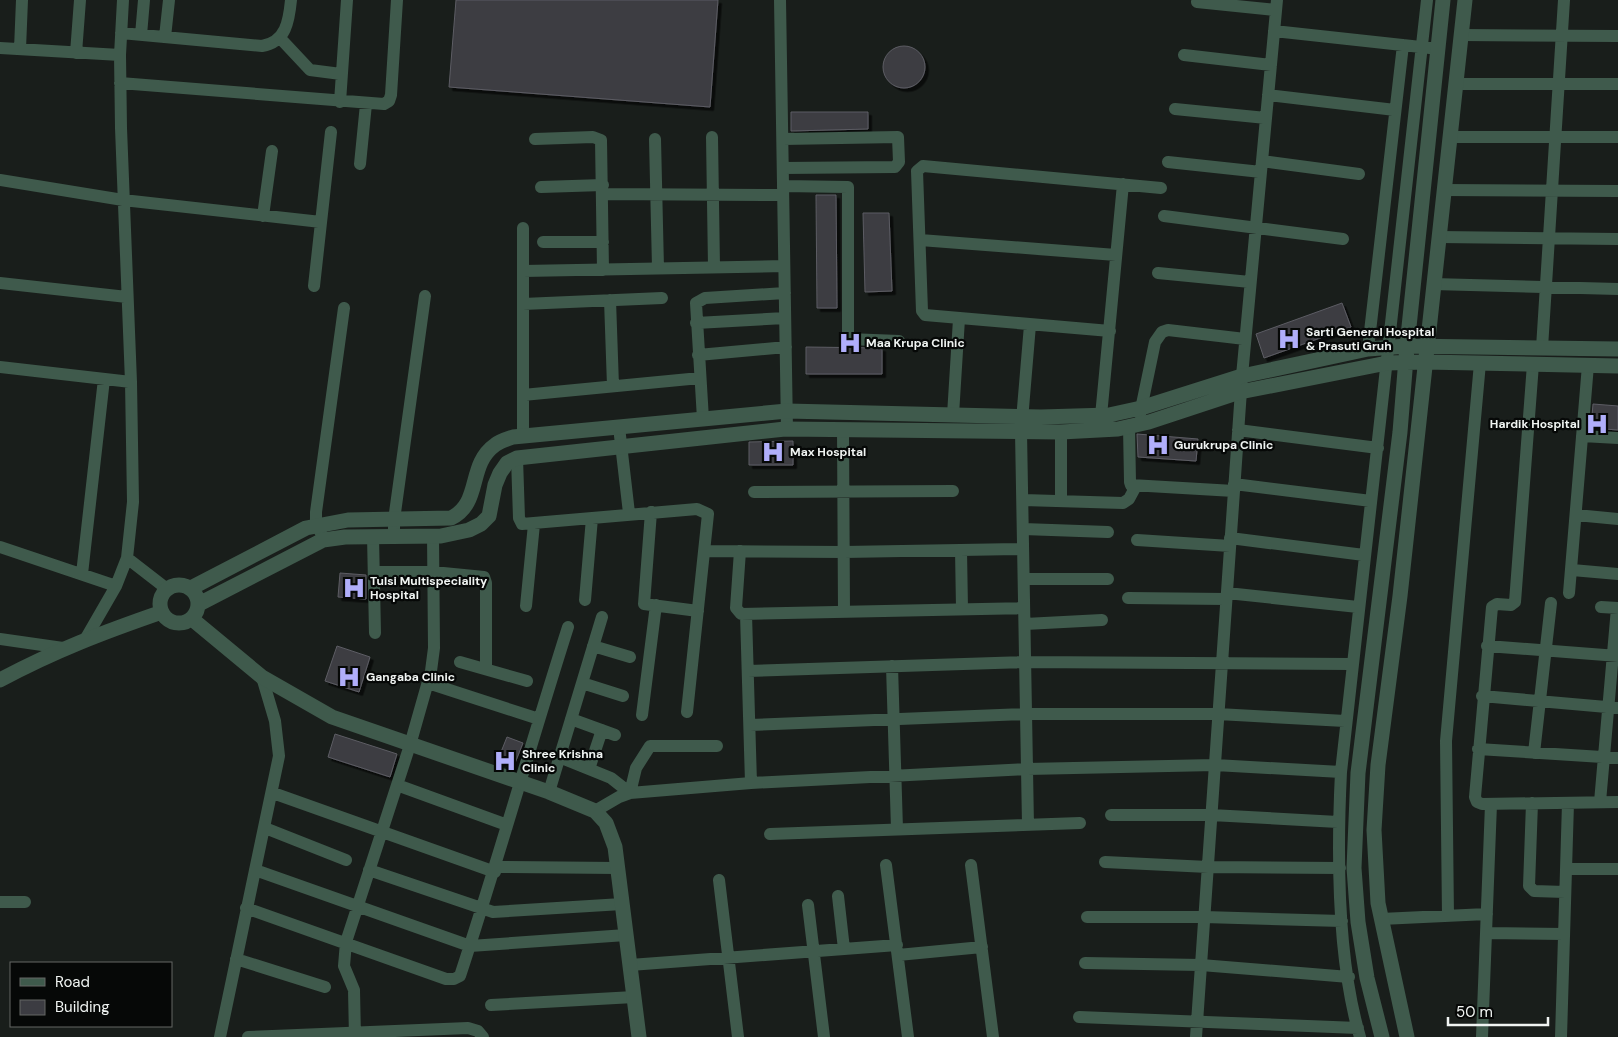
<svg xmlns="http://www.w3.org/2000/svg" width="1618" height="1037" font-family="'DM Sans',sans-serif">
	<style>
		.building { fill: #3c3c42; stroke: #5d5d64; filter: url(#shadow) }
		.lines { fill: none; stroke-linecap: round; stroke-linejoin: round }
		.minor { stroke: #3f5a4c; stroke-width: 12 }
		.tertiary { stroke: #3f5a4c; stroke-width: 15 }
		.labels { text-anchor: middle; stroke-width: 4.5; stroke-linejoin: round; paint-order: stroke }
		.poi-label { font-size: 12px; font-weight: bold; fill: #f0f4f2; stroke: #060807; text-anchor: start }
	</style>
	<defs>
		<filter id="shadow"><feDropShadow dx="3.5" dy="3.5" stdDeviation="0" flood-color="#0009"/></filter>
	</defs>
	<rect width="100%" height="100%" fill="#191e1b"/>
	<path class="building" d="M456,0H718L710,107L449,87Z
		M883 67a21 21 0 1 1 42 0a21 21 0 1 1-42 0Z
		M791,112H868V129L791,131Z
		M816,195H836L837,308H817Z
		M863,213H889L892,291L865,292Z
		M1342,303L1351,327L1264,358L1256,334Z
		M806,347L882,348V374H806Z
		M1593,404L1618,406V430L1591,428Z
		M1137,434L1198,439L1196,461L1138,457Z
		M793,441V465H749V442Z
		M340,573L366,575V599L338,597Z
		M337,646L370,657L359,692L325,681Z
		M335,734L397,754L390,777L328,757Z
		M507,737L523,743L513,768L497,762Z"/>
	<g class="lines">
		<path class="minor" d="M780,0L787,430
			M1197,2L1276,10
			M1274,31L1430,48
			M121,33L262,46C286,42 289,21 291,0
			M141,35L144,0
			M1461,35L1618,36
			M165,37L169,0
			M280,38L310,70L341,74
			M0,48L120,55
			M20,49L22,0
			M76,53L80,0
			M1184,55L1271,65
			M120,83L384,104L389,101L391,95L397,0
			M1456,84H1618
			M1268,95L1395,110
			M340,102L347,0
			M1175,109L1266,118
			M712,137L714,267
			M1450,137H1618
			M535,139L593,137L601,140L603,270
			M655,139L658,268
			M783,139L898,137L899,162L895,167L783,168
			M1262,161L1359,174
			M1168,162L1261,172
			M360,164L366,104
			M0,180L123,200L321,222
			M783,186L848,187V339L899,341
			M541,187L603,185
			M1444,190L1618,191
			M603,194L783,195
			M263,216L272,151
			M1164,216L1343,239
			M1439,237L1618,239
			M920,240L1116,255
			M543,242H603
			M523,271L784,266
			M1158,273L1250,282
			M0,283L127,297
			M1433,284L1618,289
			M314,286L331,132
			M610,300L613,386
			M523,304L662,298
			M696,323L785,318
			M1110,331L925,315L922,311L917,171L923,166L1161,188
			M1542,348L1564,0
			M1368,349L1403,45
			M698,355L786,347
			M1533,364L1515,602L1511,605L1497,604L1492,607L1475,797L1477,802L1482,804L1618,802
			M0,367L131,382
			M523,395L700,378
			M1140,414L1155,342L1162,332L1168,330L1245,339
			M953,415L959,319
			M1101,416L1123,184
			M703,419L696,303L705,298L785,293
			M619,427L629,513
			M1129,427L1130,482L1131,485L1234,491
			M843,430L844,611
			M1238,430L1378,448
			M523,436V228
			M1582,436L1618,438
			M517,458L519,518L522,524L697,509L708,514L687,712
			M1234,484L1371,501
			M754,492L953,491
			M1023,500L1123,503L1129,499L1136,486
			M1061,501V432
			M651,512L644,604L698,611
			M1576,515L1618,519
			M1023,529L1108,532
			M321,533L316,524V512L344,308
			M373,536L375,633
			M394,536V520L425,296
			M1230,538L1364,555
			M1137,540L1230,546
			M0,547L116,586
			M961,550L962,609
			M705,551L844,552L1023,549
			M740,551L736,608L741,614L1024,608
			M127,558L167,589
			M1572,570L1618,574
			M375,572H433L484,577L486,583V669
			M82,574L104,379
			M1024,579H1108
			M1227,593L1358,607
			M1569,593L1588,365
			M1128,598L1226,599
			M585,600L592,518
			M526,606L534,524
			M1601,607L1618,608
			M746,614L751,783
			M1025,624L1102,620
			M86,638L116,586L127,558L133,502L131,382L121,128L120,55L123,0
			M0,639L63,648
			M593,646L630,657
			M1487,646L1618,656
			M460,662L527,681
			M892,666L897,829
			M748,671L1025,662L1351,664
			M428,683L539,719
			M582,683L623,696
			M1482,696L1618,708
			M642,715L656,605
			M571,719L615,735
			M750,725L1027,714H1218L1345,721
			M1478,749L1618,758
			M1534,753L1551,603
			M559,757L611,778L630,793L636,768L650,746H717
			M589,769L602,730
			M397,785L507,825
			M549,792L602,617
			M273,793L495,872
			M1600,802L1617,608
			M1532,803L1529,886L1534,891L1565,892
			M595,811L619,797L630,793L751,783L1027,769L1215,765L1341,772
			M1111,815H1211L1338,822
			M1028,825L1021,432L1030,325
			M265,828L346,860
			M770,834L1080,823
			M1105,862L1208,867L1340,868
			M886,865L908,1037
			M971,865L993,1037
			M496,867L617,868
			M1566,869H1618
			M255,870L470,946L626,935
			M369,870L493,912L622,904
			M719,880L738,1037
			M838,896L844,949
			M0,902H25
			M808,905L824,1037
			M246,908L446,979H454L460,976C498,860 531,743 568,627
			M1448,916L1446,741L1480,363
			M1087,917H1204L1342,921
			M1381,919L1487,914
			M1486,933L1564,934
			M898,955L982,947
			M236,959L325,987
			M1085,963L1201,965L1349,977
			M630,965L897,945
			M491,1005L634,997
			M1079,1017L1358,1028
			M220,1037L279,756L275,721L262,677
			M248,1037L468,1028L478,1031L483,1037
			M355,1037L354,990L344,966L346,942L410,745L431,671L434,648L433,535
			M1196,1037L1242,376L1277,0
			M1360,1037C1337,959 1337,853 1341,772L1427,0
			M1482,1037L1491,804
			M1561,1037L1568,803"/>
		<path class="tertiary" d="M160 604a19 19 0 1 1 38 0a19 19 0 1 1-38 0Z
			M191,588L306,528L348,520L451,518C482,503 467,465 495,445C500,441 507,439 513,437L787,411L1041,417L1109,415L1141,408L1242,376L1368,349L1407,346L1618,349
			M199,604L323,540L345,537L441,536L469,530L481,524L489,516L495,485L500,473L507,463L517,458L785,429L1061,432L1118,429L1149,422L1240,392L1387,363L1425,362L1618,366
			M192,619L262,677L332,717L549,792L595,811L606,823L615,847L639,1037
			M0,680C54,651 104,632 162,612
			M1382,1037L1367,978L1358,922L1354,868L1358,773L1400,432L1407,346L1443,0
			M1407,1037L1378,903L1374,830L1378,765L1400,596L1465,0"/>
	</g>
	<defs>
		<symbol id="hospital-bare" viewBox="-9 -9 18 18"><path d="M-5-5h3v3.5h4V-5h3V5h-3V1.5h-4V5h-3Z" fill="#b0aefa" stroke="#060807" stroke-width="2.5" paint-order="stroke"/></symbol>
	</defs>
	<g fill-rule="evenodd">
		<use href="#hospital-bare" x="1273" y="323" width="32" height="32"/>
		<use href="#hospital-bare" x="834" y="327" width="32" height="32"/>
		<use href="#hospital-bare" x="1581" y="408" width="32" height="32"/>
		<use href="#hospital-bare" x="1142" y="429" width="32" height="32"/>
		<use href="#hospital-bare" x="757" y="436" width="32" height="32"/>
		<use href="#hospital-bare" x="338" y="572" width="32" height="32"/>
		<use href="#hospital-bare" x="333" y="661" width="32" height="32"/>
		<use href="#hospital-bare" x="489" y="745" width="32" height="32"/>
	</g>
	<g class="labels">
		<g class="poi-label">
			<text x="1306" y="336">Sarti General Hospital<tspan x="1306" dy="14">&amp; Prasuti Gruh</tspan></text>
			<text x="866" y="347">Maa Krupa Clinic</text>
			<text x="1580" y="428" text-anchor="end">Hardik Hospital</text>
			<text x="1174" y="449">Gurukrupa Clinic</text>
			<text x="790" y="456">Max Hospital</text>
			<text x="370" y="585">Tulsi Multispeciality<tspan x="370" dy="14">Hospital</tspan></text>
			<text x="366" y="681">Gangaba Clinic</text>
			<text x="522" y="758">Shree Krishna<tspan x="522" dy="14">Clinic</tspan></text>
		</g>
	</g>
	<rect x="10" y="962" width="162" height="65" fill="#060807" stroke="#646665"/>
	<rect x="20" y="978" width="25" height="8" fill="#3f5a4c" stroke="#646665"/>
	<text x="55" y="987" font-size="15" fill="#f0f4f2">Road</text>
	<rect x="20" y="1000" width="25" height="15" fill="#3c3c42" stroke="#646665"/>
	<text x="55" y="1012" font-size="15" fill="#f0f4f2">Building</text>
	<path d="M1448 1017v8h100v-8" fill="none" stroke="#f0f4f2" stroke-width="2.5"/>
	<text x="1456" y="1017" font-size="15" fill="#f0f4f2" stroke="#060807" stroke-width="4" paint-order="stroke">50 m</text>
</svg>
